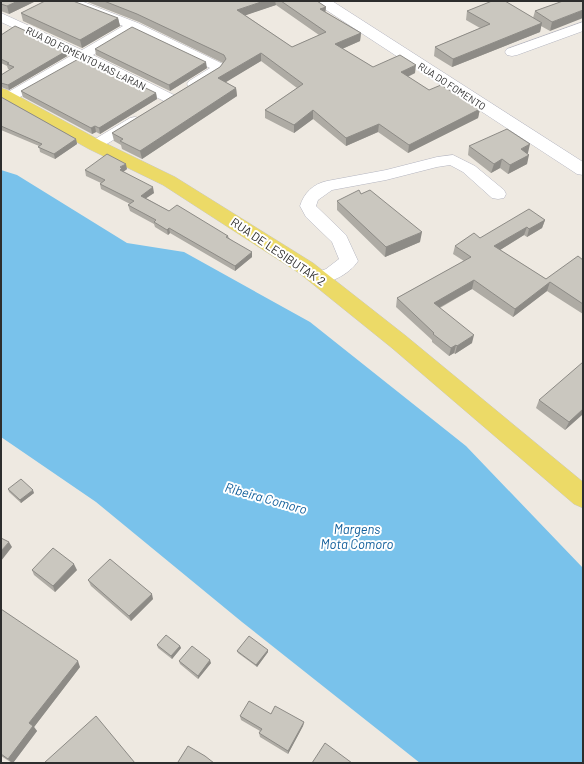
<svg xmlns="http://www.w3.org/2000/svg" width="584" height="764" font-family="Barlow,sans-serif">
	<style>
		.water { fill: #79c2eb }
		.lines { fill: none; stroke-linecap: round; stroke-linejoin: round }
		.street-casing { stroke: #b4b5c0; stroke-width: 1 }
		.secondary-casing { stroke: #b4b5c0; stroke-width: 1 }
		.primary-casing { stroke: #c8c8c8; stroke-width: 1 }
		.street { fill: #fff; fill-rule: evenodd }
		.secondary { fill: #fff; fill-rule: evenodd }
		.primary { fill: #ecda67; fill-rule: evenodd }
		.wall { fill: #aeaba4; fill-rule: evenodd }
		.shaded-wall { fill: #8d8b86 }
		.building { fill: #cac7bf; stroke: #8d8b86 }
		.labels { text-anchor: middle; stroke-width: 4; stroke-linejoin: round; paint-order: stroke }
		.far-street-label { font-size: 10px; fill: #2d2d2d; stroke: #fff }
		.street-label { font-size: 12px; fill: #2d2d2d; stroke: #fff }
		.water-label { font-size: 13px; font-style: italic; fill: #13609c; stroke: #fff }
	</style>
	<rect width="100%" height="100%" fill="#eee9e1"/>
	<path class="water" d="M1,170L17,175L127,243L184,252L310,322L466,446L583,568V763H420L242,622L96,502L1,437Z"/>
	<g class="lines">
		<defs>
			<path id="street" d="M64,1H81L138,23L223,64L225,67C218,77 201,90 189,87L187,84L189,81L210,68L133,31L93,55L176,96L178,99L176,102L171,103L166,102L83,61L13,101L8,102L3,101L1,98L3,95L72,55L1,22V13L82,50L123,26L66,4Z
				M583,22V31L517,55L512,56L507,55L505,52L507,49Z
				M135,117L140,118L142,121L140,124L100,148L95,150L90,148L87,145L90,142L130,118Z
				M453,155L475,166L504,190L506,194L504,198L498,199L492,198L463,172L450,165L437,167L386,180L332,190L318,200L316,206L346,235L358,261C350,274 326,287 312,282L309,278L312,274L326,269L339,259L332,242L306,217L300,206C304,193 313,184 327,181L386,170L437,157Z"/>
			<path id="secondary" d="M315,1H332L583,162V175L577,174L317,4Z"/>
			<path id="primary" d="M1,88L7,90L101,141L175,177L313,263L406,336L583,482V508L574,504L392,348L299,273L163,185L89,149L1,100Z"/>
		</defs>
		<use href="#street" class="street-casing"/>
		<use href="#secondary" class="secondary-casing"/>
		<use href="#primary" class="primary-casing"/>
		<use href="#street" class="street"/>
		<use href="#secondary" class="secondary"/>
		<use href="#primary" class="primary"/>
	</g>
	<path class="wall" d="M1,1H36L9,14L1,11Z
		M85,1H317L326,7L325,12L361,33L360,41L342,49L373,67L415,73L408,77L429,90L480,109L478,118L408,153L378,132L346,146L313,119L294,133L265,118V110L297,88L261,61L225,82L236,88L237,96L142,159L122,149L121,145L114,141L112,133L220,67L223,63L139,22ZM276,5L319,35L292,47L245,15Z
		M489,1H505L533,18L535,11L563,1L550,31L541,26L540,32L452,67L434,56L435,47L480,28L466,20L467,11L490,2Z
		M21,13L118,18L120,26L82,48L23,21Z
		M1,35L68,50L69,55L9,90L1,87V75L10,70L8,69L7,66L1,63Z
		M95,49L207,68L170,91L96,55Z
		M21,91L156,93L157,99L100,134L96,132L92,134L23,97Z
		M1,97L76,139L77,144L55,159L40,152L39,146L1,130Z
		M469,146L528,153L527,164L508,174L500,168L491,173L468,155Z
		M127,169L123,172L154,193L146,198L169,211L228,236L229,238L252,257L235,271L170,233L168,235L155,227L154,224L130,211L128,205L130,204L101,189L100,184L101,183L86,176L85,170Z
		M361,194L420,242L385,257L337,210V201Z
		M545,220L542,228L527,237L524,235L500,250L546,279L583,260V314L547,291L513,317L472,289L440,308L472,343L455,354L454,353L449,356L432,342V340L396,307L397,298L464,261L453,254L455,246Z
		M539,400L583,414L565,430L536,408Z
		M8,489L34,493L21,503L9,492Z
		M32,570H77L55,592L34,575Z
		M88,580L153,599L131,621L91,586Z
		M1,609L80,667L34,727L37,731L13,763H12L1,756Z
		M157,645L180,646L181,648L172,659L158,648Z
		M237,651L268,652L257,667L238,653Z
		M179,661L211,663L198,679L180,664Z
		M271,714L304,722L303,726L288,754L260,737L259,733L260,731L241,720L240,716Z"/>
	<path class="shaded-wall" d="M18,1H36L9,14L7,6Z
		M264,1H275L276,5L238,18L237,10Z
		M326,7L325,15L320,9Z
		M583,10V18L550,31L552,22Z
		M118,18L120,26L82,48L80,40Z
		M542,23L540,32L452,67L453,59Z
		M361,33L360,41L335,52V44Z
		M68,50L69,55L9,90L8,85Z
		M261,53V61L218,87V78Z
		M206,62L207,68L170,91L169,85Z
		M416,65L415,73L400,80L401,72Z
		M236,88L237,96L142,159L140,151Z
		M156,93L157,99L100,134L99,128Z
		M480,109L478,118L408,153L409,145Z
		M313,110V119L294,133V125Z
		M379,124L378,132L346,146V138Z
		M95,126L96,132L92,134L91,128Z
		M76,139L77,144L55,159L54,154Z
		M530,144L528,153L519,158L521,149Z
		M529,155L527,164L508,174L510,165Z
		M502,159L500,168L491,173L494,164Z
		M126,164L127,169L123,172L120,170V167Z
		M153,187L154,193L142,201L141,196Z
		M545,220L542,228L527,237L529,229Z
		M527,227L524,235L492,255L494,246Z
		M169,228L170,233L168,235L167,230Z
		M422,232L420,242L385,257L386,247Z
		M252,252V257L235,271V266Z
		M474,280L472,289L433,311L434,303Z
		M550,282L547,291L513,317L515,309Z
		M474,335L472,343L455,354L457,346Z
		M456,345L454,353L449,356L451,348Z
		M583,409V414L565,430L569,422Z
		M33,490L34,493L21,503L20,500Z
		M9,542L12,547L1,561V551Z
		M74,564L77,570L55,592L53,586Z
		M152,594L153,599L131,621L129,616Z
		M180,646L181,648L172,659L171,656Z
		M268,650V652L257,667L256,665Z
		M210,660L211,663L198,679V676Z
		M78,661L80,667L34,727L37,731L13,763H12L8,759L29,723Z
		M304,722L303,726L288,754V751Z"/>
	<path class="building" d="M1,1H18L7,6L1,4Z
		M45,1H73L118,18L80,40L21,13Z
		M104,1H264L237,10L292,47L326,32L281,1H317L326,7L320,9L361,33L335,44L373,67L400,55L416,65L401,72L429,90L441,85L480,109L409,145L379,124L346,138L313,110L294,125L265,110L303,84L261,53L218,78L236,88L140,151L120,141L123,139L112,133L220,67L226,59L224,55L137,14Z
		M492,1H505L542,23L453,59L435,47L490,24L467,11Z
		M563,1H583V10L552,22L535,11Z
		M15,26L68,50L8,85L1,83V75L14,67L7,64L9,63L1,59V35Z
		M132,27L206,62L169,85L95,49Z
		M82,57L156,93L99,128L95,126L91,128L21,91Z
		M1,97L76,139L54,154L38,147L42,144L1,126Z
		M507,129L530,144L521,149L529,155L510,165L502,159L494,164L469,146Z
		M107,154L126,164L120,167L122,168L120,170L153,187L141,196L169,211L177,205L228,236L226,237L252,252L235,266L169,228L167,230L154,222L156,220L128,205L134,201L100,184L105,180L85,170Z
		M359,190L361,194L370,190L422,232L386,247L337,201Z
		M529,209L545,220L529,229L527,227L494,246L546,279L578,256L583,260V304L550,282L515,309L474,280L434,303L474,335L457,346L456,345L451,348L433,334L434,333L397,298L471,257L455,246L474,233L480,238Z
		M583,362V409L569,422L539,400Z
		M21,479L33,490L20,500L8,489Z
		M1,538L9,542L1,551Z
		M53,548L74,564L53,586L32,570Z
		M110,559L152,594L129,616L88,580Z
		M1,609L78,661L29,723L33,726L8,759L1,754Z
		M166,635L180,646L171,656L157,645Z
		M249,636L268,650L256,665L237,651Z
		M192,646L210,660L198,676L179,661Z
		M249,701L271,714L275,706L304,722L288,751L259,733L262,729L240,716Z
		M96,716L135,763H44Z
		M325,743L352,763H312Z
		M188,746L205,756L214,763H178V762Z"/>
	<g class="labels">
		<g class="far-street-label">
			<text transform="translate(86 58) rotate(26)" y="4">RUA DO FOMENTO HAS LARAN</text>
			<text transform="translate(452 86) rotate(33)" y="4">RUA DO FOMENTO</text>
		</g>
		<g class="street-label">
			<text transform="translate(278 252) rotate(34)" y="4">RUA DE LESIBUTAK 2</text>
		</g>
		<g class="water-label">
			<text transform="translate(266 498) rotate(16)" y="5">Ribeira Comoro</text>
			<text x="357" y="534">Margens<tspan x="357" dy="15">Mota Comoro</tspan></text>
		</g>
	</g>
	<rect width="584" height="764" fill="none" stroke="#2d2d2d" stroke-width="4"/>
</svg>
